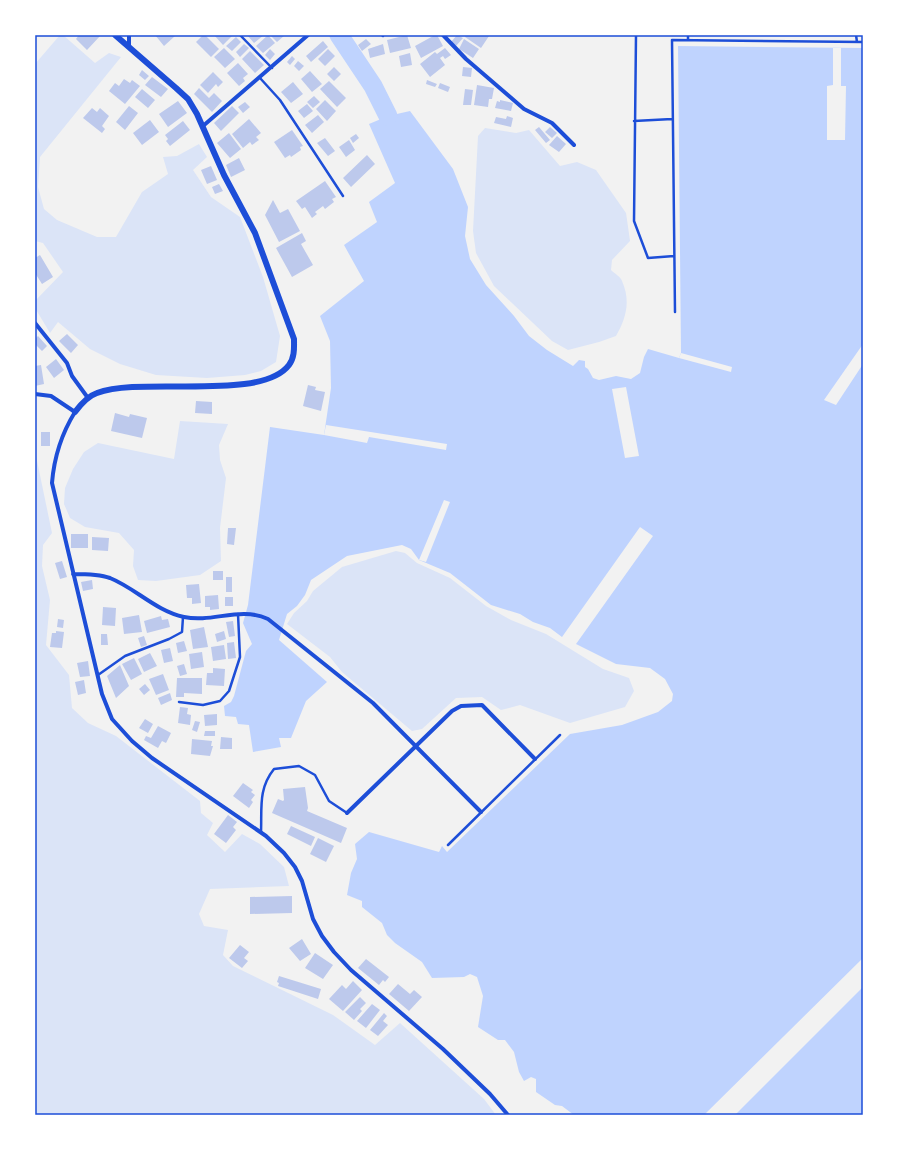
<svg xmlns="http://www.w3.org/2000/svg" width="898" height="1150" font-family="Cabin,sans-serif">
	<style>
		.green { fill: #dbe4f7 }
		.water { fill: #bfd3fe }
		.pier { fill: #f2f2f2 }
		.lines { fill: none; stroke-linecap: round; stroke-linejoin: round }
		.river { stroke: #bfd3fe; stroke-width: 19 }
		.building { fill: #bdc9ec }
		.service { stroke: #1d4ed8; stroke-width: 2.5 }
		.minor { stroke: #1d4ed8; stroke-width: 4 }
		.tertiary { stroke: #1d4ed8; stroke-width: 6 }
		.neatline { fill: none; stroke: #1d4ed8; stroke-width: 1.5 }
	</style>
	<rect width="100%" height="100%" fill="#f2f2f2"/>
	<path class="green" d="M60,35H63L95,63L109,53L121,57L40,157L38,187L44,209L57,220L97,237H116L142,192L168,174L163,157L177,156L199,144L207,157L193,170L211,197L240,217L263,277L280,336L276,362L261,371L245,375L207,378L156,375L120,364L90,349L58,322L50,333L35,308V301L63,272L43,243L35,241V64Z
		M485,128L516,133L529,130L560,166L577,162L596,170L626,213L630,241L612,260L611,270C614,273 621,277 622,281C631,301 626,319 616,336L599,342L568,350L552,341L494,286L476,253L473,231L478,136Z
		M180,421L228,424L219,445L220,460L226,478L220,528L221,561L200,575L156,581L138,580L133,566L134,550L119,533L85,527L70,518L64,504L65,488L73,469L84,452L98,443L174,459Z
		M35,451L52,533L43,545L42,566L50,600L46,645L69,675L72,708L88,723L116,736L200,801L201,813L213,823L207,835L225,852L242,834L260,844L284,867L289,886L210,889L199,914L204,926L228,930L223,955L233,966L333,1015L375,1045L400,1023L484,1099L496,1115H35Z
		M396,551L405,553L417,563L450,578L486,606L511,620L546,634L603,669L629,678L634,691L625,707L570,723L520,705L501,710L482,697L456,698L422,729L412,731L342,672L330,657L287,624L294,613L307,601L313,591L342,567Z"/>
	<path class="water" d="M678,46L863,48V344L824,400L836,405L863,364V1115H574L562,1106L555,1105L536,1092V1079L531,1077L524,1081L519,1072L514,1052L505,1040H498L478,1027L483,996L477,977L470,974L464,977L432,978L422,962L395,943L387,935L382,923L362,907V901L347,895L351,873L357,859L355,844L369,832L439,852L442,846L447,852L570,734L622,725L658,712L672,701L673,694L665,679L650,668L616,664L576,644L653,536L640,527L562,637L550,628L533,622L520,614L491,605L450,573L419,560L411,549L402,545L347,556L311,580L305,595L297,606L287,614L279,640L327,682L306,701L291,738H279L281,747L253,752L249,725L238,724L236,717L225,716L224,706L231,702L234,696L246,651L252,644L243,623L248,605L270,427L324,435L331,388L330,341L320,316L364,281L344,245L377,222L369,202L395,183L369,124L388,116L410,111L453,169L468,207L465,236L470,259L486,285L514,316L529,336L547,350L573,366L579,360L585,361V367L588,369L593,378L599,380L616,376L631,379L640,373L644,357L648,349L679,358L681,353Z"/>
	<path class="pier" d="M833,48H841V86H846L845,140H827V86L833,85Z
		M681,353L732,367L731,372L679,358Z
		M626,387L639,456L625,458L612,389Z
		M326,425L447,444L446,450L369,437L367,443L324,435Z
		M444,500L450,502L426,562L419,560Z
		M863,958V987L735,1115H704Z"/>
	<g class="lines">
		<path class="river" d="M339,35L373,86L388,116"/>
	</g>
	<path class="building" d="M79,35H101L87,50L76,39Z
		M155,35H174L175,36L164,46Z
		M203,35H205L219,49L211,57L196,42Z
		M214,35H231L232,36L223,45Z
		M247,35H264L254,43Z
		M268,35L275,43L263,53L256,46Z
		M270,35H285L277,42Z
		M407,35L411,48L390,53L387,40Z
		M435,35H437L443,46L421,58L415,46Z
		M457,35L463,38L456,46L451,42Z
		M466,35H487L489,36L481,48L465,37Z
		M236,37L241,42L232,51L226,46Z
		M366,39L371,44L362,51L358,45Z
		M464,39L479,49L473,58L459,49Z
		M323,41L328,47L311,62L306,56Z
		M244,44L249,48L240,57L236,52Z
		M383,44L385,54L370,58L368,49Z
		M224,48L235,59L225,68L214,57Z
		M445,48L451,55L445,59L443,56L440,58L445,65L430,77L420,64L435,52L437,54Z
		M270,49L275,54L270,60L265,55Z
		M328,49L335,56L325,66L318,59Z
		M250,51L264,65L255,73L242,59Z
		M410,53L412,65L401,67L399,56Z
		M292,56L295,59L290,65L287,62Z
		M298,61L304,66L299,71L294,66Z
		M238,63L248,74L243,78L245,81L239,86L227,73Z
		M334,67L341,74L334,81L327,74Z
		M463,67L472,68L471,77L462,76Z
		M142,70L149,76L145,80L139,75Z
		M310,71L322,84L312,92L301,79Z
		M213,72L223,82L218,87L216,84L208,93L200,85Z
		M152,77L168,89L161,97L145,85Z
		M124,79L130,83L132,80L140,86L125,104L109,91L115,83L119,86Z
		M427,80L437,84L435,87L426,84Z
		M329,81L346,98L337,107L320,89Z
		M293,82L303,94L291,103L281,92Z
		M440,83L450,87L448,92L438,88Z
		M477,85L494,88L492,99H489L488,107L474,105Z
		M199,88L209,98L214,93L222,101L212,112L194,94Z
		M142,89L155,100L148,108L135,97Z
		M465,89L473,90L471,105H463Z
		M314,96L320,102L313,108L307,102Z
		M325,100L336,111L327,121L316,109Z
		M500,100L513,103L511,111L495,108L497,101L500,102Z
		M178,101L187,113L168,127L159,114Z
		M245,102L250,107L243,113L238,107Z
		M307,104L313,111L304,118L298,111Z
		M129,106L138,113L125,130L116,122Z
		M232,106L239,113L221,131L214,123Z
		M92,108L97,112L100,108L109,116L102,126L105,129L102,133L83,118Z
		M318,115L324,122L312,133L305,125Z
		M507,116L513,118L511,127L494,123L496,117L506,119Z
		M249,119L261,133L256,137L259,140L252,145L250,142L243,148L232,134Z
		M150,120L159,132L142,145L133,133Z
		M183,121L190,130L170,146L166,141L168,139L165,135Z
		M539,127L550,140L546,143L535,130Z
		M550,127L557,133L552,138L545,132Z
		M292,130L303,146L300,147L301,150L291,157L290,155L285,158L274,142Z
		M229,133L241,149L230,158L217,143Z
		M356,134L359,138L353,143L350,138Z
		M557,136L566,144L559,152L549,145Z
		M325,138L335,151L328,156L317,143Z
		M349,140L355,150L346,157L339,147Z
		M367,155L375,164L351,187L343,178Z
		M239,158L245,170L231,177L226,165Z
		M211,166L217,180L207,184L201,170Z
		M325,181L336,197L332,199L334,202L325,209L323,206L315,212L317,214L312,218L305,207L302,209L296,201Z
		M219,184L223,191L215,194L212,187Z
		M273,200L280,213L288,209L300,231L279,242L265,215Z
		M302,233L306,241L301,244L313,265L292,277L276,248Z
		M40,255L53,277L42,284L35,273V258Z
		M67,334L78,345L71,353L59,341Z
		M38,336L47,346L42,351L35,344V339Z
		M56,359L64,370L54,378L46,367Z
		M41,365L44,384L35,386V366Z
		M308,385L316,387L315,390L325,392L321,411L303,406Z
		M196,401L212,402V414L195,413Z
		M115,413L129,417L130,414L147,418L142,438L111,431Z
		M41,432H50V446H41Z
		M228,528H236L234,545L227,544Z
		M71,534H88V548H71Z
		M92,537L109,538L108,551L92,550Z
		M62,561L67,577L60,579L55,563Z
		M213,571H223V580H213Z
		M226,577H232V592H226Z
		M92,580L93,589L83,591L81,582Z
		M199,584L201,603L192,604V598H187L186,585Z
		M218,595L219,609L210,610V607H205V596Z
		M225,597H233V606H225Z
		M103,607L116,608L115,626L102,625Z
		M139,615L142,632L124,634L122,618Z
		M161,616L162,620L168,619L170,627L147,633L144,621Z
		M58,619L64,620L63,628L57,627Z
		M233,621L235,636L229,637L226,622Z
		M204,627L208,647L193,649L190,630Z
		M56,631L64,632L62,648L50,647L52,633H56Z
		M224,631L226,639L217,642L215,634Z
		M101,634H107L108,645H101Z
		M144,636L147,645L141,647L138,638Z
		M184,641L187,651L178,653L176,643Z
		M234,642L236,658L228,659L227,643Z
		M224,645L226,659L213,661L211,647Z
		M170,648L173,661L164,663L161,650Z
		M202,652L204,667L191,669L189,654Z
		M150,653L157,666L144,672L138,659Z
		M134,658L142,674L131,680L122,664Z
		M88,661L90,676L80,677L77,663Z
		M184,664L187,674L180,676L177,666Z
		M120,665L129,686L116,698L107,676Z
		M213,668L225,669L224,686L206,685L207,673H213Z
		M163,674L169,690L156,695L149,679Z
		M177,678H202V694L184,693V697H176Z
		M84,680L86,693L78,695L75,682Z
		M145,684L150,690L144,695L139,689Z
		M170,693L172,700L161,705L158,698Z
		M180,707L188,708L187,714L191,715L190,725L178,723Z
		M217,714V725L205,726L204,715Z
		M145,719L153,724L148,733L139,728Z
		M195,721L200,722L197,732L192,730Z
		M158,726L171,733L166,743L162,741L158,748L144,740L146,736L151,738Z
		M205,731H215V736H204Z
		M221,737L232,738V749H220Z
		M192,739L212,741L211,746H213L210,756L191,754Z
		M243,783L253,790L251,792L255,795L251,800L253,802L249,808L233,796Z
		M305,787L308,808L307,811L347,828L341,843L272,813L278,799L283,801L284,800L283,789Z
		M228,815L237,822L233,827L236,830L226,843L214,834Z
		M291,826L315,837L311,846L287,834Z
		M318,838L334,846L326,862L310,854Z
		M292,896V913L250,914V897Z
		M302,939L311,954L300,961L289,948Z
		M240,945L249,952L244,958L248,961L242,968L229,958Z
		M315,953L333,965L323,979L305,968Z
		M366,959L389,977L385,982L383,980L379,985L358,968Z
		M279,976L321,989L318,999L278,986L279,983L277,982Z
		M353,981L362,990L343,1011L329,999L342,985L346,989Z
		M398,984L410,994L414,990L422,997L409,1011L389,994Z
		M360,997L366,1003L360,1009L362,1011L354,1020L345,1012Z
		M372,1004L380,1010L366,1028L357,1021Z
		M384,1013L387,1016L383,1021L388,1025L378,1036L370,1030Z"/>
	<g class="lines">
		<path class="service" d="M240,35L272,68
			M382,35L383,36
			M636,35L634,221L648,258L674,256
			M688,35V40
			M856,35L857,42
			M260,78L280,100L343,196
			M634,121L672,119
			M675,312L672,40L863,42
			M98,675L125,656L169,639L182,632L183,617
			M179,702L203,705L220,701L229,691L240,657L238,614
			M261,832C262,808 258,789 274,769L299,766L315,775L329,801L347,813
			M448,845L560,735"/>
		<path class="minor" d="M443,35L466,59L524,109L552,123L574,145
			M129,47V35
			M203,126L308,35
			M35,323L67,363L72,376L88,398
			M35,394L51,396L75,412C62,433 54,458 52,483L102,694L112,719L132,741L152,758L266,836L284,853L295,867L302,881L313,919L322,936L334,952L351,970L443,1049L490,1094L508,1115
			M73,574C85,574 99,574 110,578C135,588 156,611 184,617C213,623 240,606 268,619L373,703L481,812
			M347,813L452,711L461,706L482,705L535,759"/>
		<path class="tertiary" d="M75,412C81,404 88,396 97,393C142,376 261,402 289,365C295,357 294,347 294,339L255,233L224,175L197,114L188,99L176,88L115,35"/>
	</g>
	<rect width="898" height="1150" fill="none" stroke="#ffffff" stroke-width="72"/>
	<rect x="36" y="36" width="826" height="1078" class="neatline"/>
</svg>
